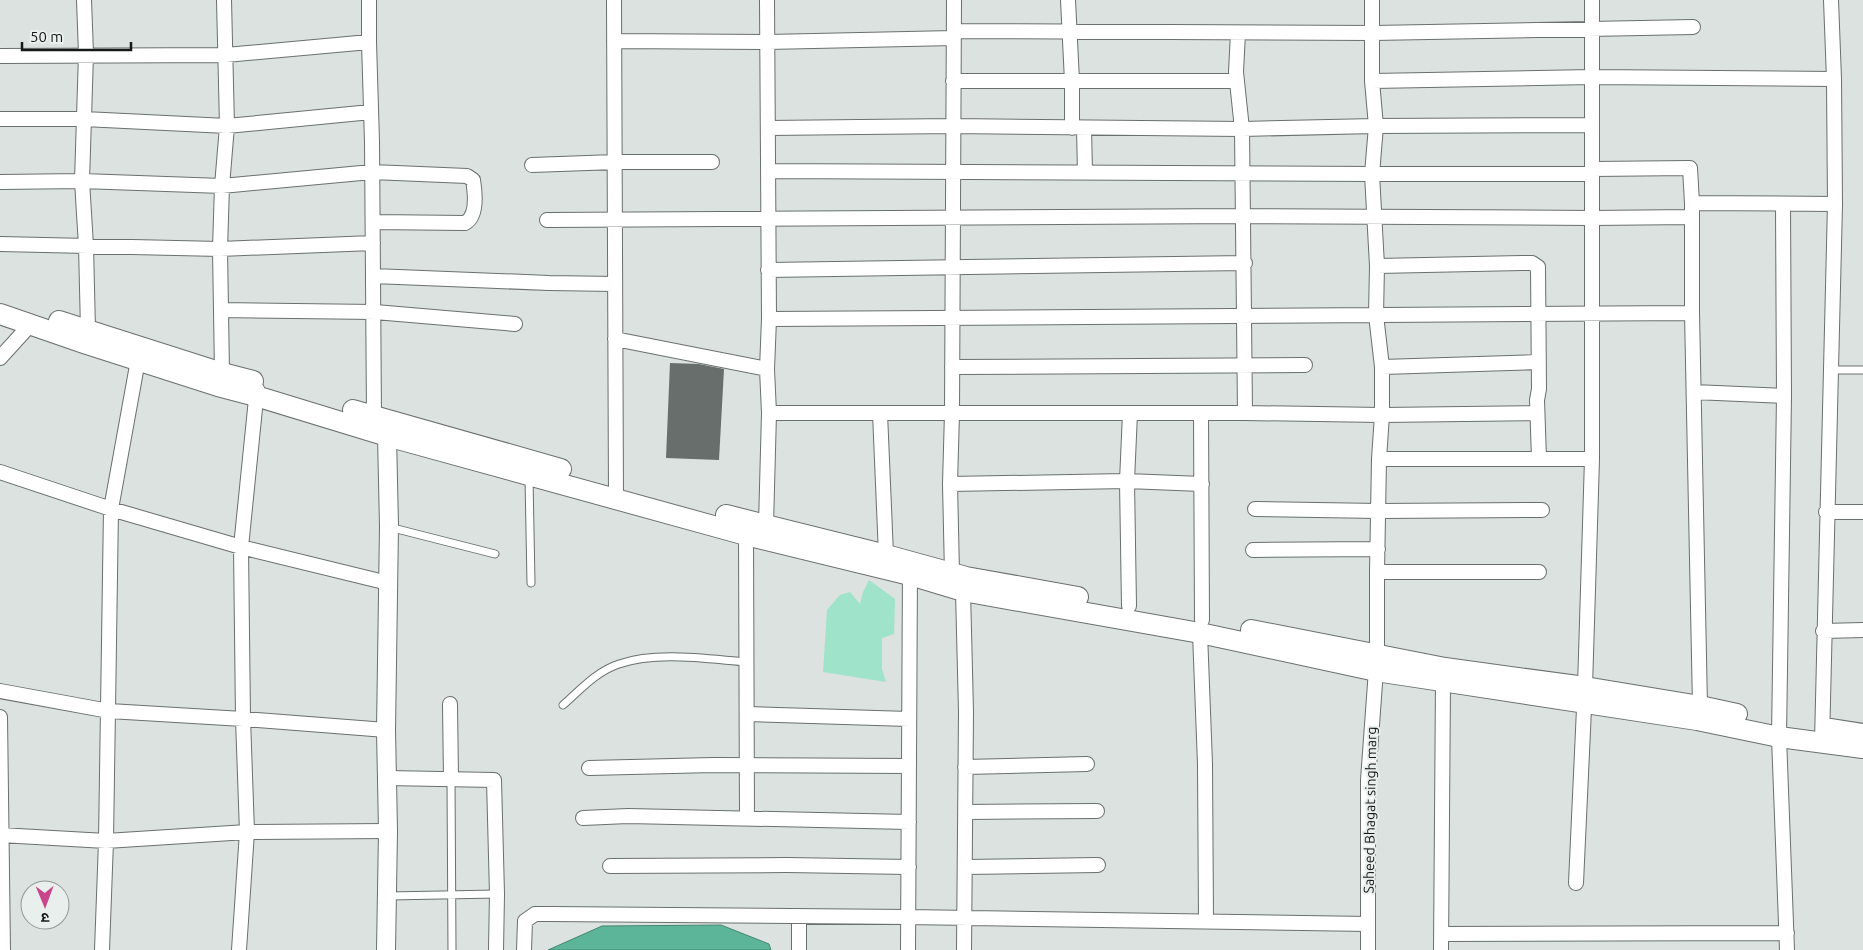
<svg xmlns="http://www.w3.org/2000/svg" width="1863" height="950" font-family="Ubuntu,'Noto Sans Devanagari',sans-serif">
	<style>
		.green { fill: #9fe3cb }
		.water { fill: #5cb599; stroke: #478672 }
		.building { fill: #686e6b }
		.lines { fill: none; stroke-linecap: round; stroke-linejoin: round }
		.service-casing { stroke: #6a706d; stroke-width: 9 }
		.minor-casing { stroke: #6a706d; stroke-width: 16 }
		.tertiary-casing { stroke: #6a706d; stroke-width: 20 }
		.secondary-casing { stroke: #6a706d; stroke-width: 22 }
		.service { stroke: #fff; stroke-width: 7 }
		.minor { stroke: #fff; stroke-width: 14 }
		.tertiary { stroke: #fff; stroke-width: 18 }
		.secondary { stroke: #fff; stroke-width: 20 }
		.labels { text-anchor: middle; stroke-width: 4; stroke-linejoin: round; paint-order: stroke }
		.street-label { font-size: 14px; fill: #171918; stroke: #e8efec }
	</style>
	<rect width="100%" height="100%" fill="#dbe2df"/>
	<path class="green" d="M869,580L895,599L894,634L882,638V669L886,682L823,672L827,610L840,595L850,592L860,604L863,592Z"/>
	<path class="water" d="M721,925L769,944L771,950H548L602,926Z"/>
	<path class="building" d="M670,363L699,364L724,369L719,460L666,458Z"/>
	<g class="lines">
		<defs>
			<path id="service" d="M1830,370H1863
				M529,478L531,583
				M389,527L495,554
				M563,705C580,690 597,671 619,664C657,651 707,659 747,662
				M451,779L452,950
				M388,896L497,894"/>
			<path id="minor" d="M84,0L86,54L82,181L86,246L88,330
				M369,0V42L372,142L374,416
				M614,0L616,499
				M1068,0L1072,81V128
				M954,31L1373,33L1693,27
				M1238,33L1236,72L1242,129L1376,126L1592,125
				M614,41L767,42L954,38
				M0,56L226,55L369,42
				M953,81H1237
				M1372,81L1592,77L1834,79
				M0,119H84L227,126L371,112
				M768,128L953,126L1242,129L1245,413
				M1084,128L1085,173
				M532,165L615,162H712
				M1592,169L1690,168L1692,203V313L1700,706
				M768,171L1372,174H1592
				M0,182L82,181L222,186L372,172L467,176L473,180C475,192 478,216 465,223L373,222
				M1692,203L1835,204
				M1783,205L1784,396L1779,737L1787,950
				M547,220L1244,216L1592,218L1691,217
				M0,244L220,249L373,243
				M1377,266L1522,263H1532L1538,267L1539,389L1537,400L1539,459
				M768,270L1245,263
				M373,276L549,283L615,284
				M221,310L375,312L515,324
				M769,319L1692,313
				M615,339L767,369
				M0,358L30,325
				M952,367L1305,365
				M1382,367L1538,362
				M222,373L220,249L222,186L227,126L224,0
				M1694,392L1784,396
				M769,413H1245L1382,415L1537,413
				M880,413L886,555
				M1201,413L1202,620
				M1379,459H1592
				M0,472L111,509L241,547L388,583
				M950,484L1127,481L1202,484
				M1255,509L1379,511L1542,510
				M1826,512H1863
				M766,525L769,413L767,369L769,319L767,0
				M746,535L747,819
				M1253,550L1378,549
				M1377,572H1539
				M952,573L950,484L952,413L954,0
				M963,591L966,712L964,950
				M1129,606L1127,481L1130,413
				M1823,631L1863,630
				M1200,633L1205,764L1206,921
				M0,691L109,711L243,719L386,730
				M450,704L451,779
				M747,714L909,719
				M0,717L3,950
				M1822,742L1835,204L1834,79L1831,0
				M965,767L1087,764
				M589,768L714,765L909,766
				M387,778L494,780L497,894L496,950
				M965,812L1097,811
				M583,818L628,816L909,822
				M0,835L106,841L247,832L388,831
				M610,866L787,865L909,867
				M965,867L1098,865
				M1576,883L1585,687L1592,459V0
				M799,916V950
				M1441,934L1787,933
				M102,950L106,841L111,509L138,360
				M239,950L247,832L243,719L241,547L257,389
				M524,950L525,921L535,914H550L908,917L1368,924
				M908,950L910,568
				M1368,950V780L1377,656V572L1379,459L1382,415V367L1376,315L1377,266L1372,174L1376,126L1372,81V0
				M1441,950L1443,682"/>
			<path id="tertiary" d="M386,950L388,831L386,730L389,526L387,436"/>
			<path id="secondary" d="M0,314L84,343L218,386L256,396L387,436L746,535L910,575L963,591L1200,633L1376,671L1697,720L1779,737L1863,748
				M59,321L222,373L253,381
				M353,410L561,469
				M726,515L886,555L966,577L1078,597
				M1251,630L1445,668L1585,687L1700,706L1737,714
				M1830,729L1863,734"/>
		</defs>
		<use href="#service" class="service-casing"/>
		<use href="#minor" class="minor-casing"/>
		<use href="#tertiary" class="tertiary-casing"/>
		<use href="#secondary" class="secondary-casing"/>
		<use href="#service" class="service"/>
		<use href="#minor" class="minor"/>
		<use href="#tertiary" class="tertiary"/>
		<use href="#secondary" class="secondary"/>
	</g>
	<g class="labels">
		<g class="street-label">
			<text transform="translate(1370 810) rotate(-89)" y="5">Saheed Bhagat singh marg</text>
		</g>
	</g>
	<g transform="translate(45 905) rotate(179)"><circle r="24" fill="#e8efec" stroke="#949997"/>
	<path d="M0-4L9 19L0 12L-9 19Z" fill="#c9468c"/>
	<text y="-8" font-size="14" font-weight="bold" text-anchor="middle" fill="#171918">उ</text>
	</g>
	<path d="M22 42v8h109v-8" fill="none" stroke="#171918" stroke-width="2.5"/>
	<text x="30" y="42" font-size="15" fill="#171918" stroke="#e8efec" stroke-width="4" paint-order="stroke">50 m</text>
</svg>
